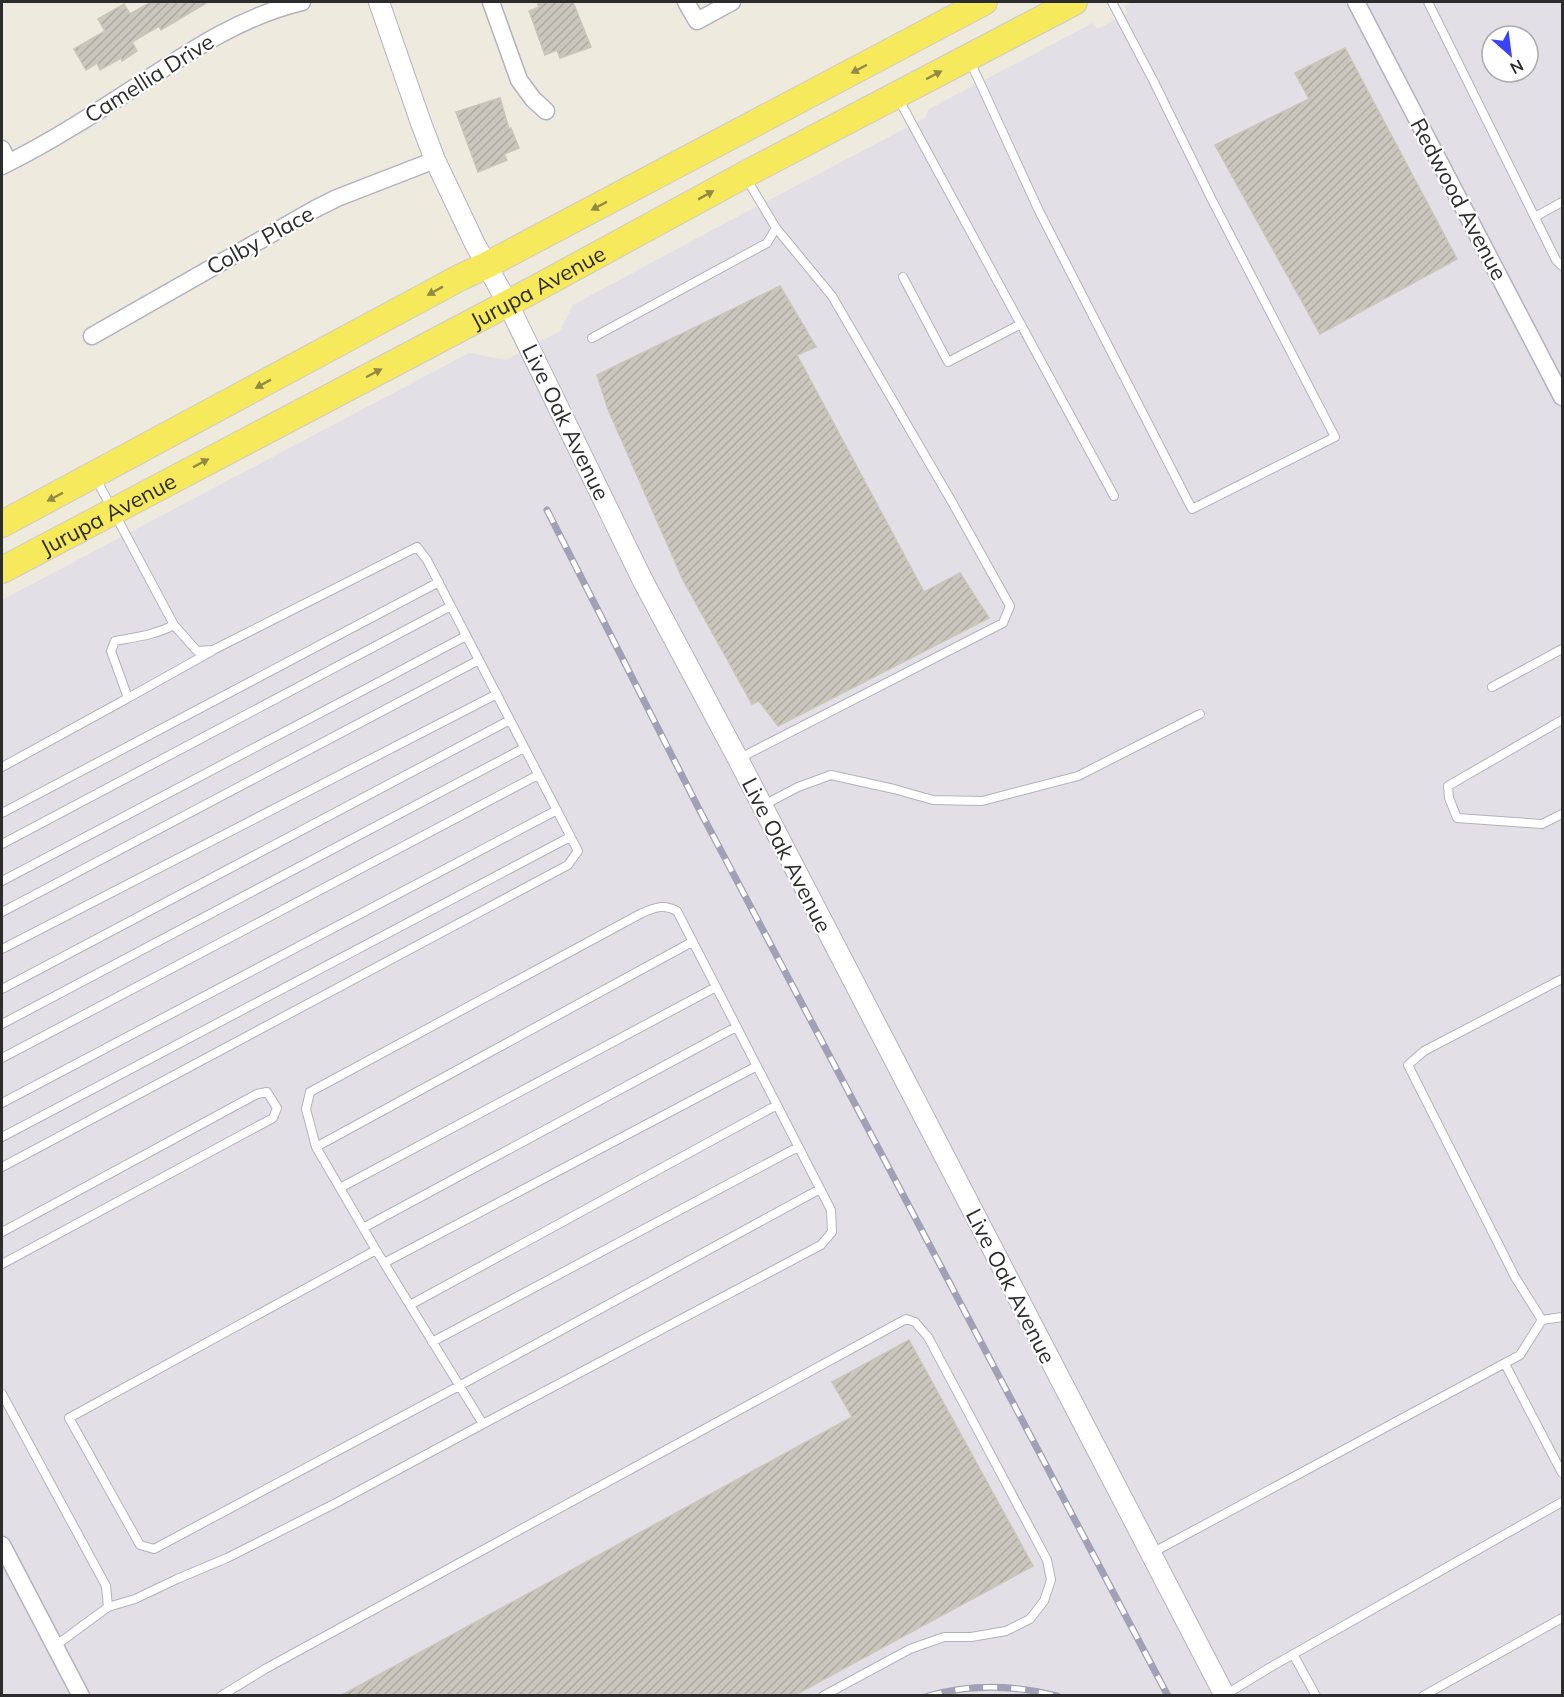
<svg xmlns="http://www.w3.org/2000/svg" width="1564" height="1697" font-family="Mulish,sans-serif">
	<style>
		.industrial { fill: #e2dfe6; fill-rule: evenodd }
		.building { fill: url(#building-hatch); stroke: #cac6b7; stroke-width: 1.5 }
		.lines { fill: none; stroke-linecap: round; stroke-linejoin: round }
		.service-casing { stroke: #b2b2c0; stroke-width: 10 }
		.minor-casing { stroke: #b2b2c0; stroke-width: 19 }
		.tertiary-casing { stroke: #b2b2c0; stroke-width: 22 }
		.primary-casing { stroke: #ccc; stroke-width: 28 }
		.service { stroke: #fff; stroke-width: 8 }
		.minor { stroke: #fff; stroke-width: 16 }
		.tertiary { stroke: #fff; stroke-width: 20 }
		.primary { stroke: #f6e95b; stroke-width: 26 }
		.rail-casing { stroke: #a0a0b7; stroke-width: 7 }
		.rail { stroke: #fff; stroke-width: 4.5; stroke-dasharray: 14; stroke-linecap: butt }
		.oneway { fill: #918a44 }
		.labels { text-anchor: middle; stroke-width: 4.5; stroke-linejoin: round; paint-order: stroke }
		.street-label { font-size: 22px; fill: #2c2c2c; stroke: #fff }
	</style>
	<defs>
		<pattern id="building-hatch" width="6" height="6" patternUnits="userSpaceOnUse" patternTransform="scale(1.5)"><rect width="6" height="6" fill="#cac6bd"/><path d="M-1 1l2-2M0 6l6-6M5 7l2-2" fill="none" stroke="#aeaaa3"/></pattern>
	</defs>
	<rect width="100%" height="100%" fill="#eeeade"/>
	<path class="industrial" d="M1133,2H1562V1695L2,1696V600L469,353L506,360L560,331L573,305L731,220L925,118L929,109L1093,23L1097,29L1128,13L1125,6ZM1492,36H1528V72H1492Z"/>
	<path class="building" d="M151,2H208L161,30L159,26L132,42L137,51L122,61L121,58L100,70L97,63L86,70L74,49L105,31L98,19L124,4L130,14Z
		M537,2H573L591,47L560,58L557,50L545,55L529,11L539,7Z
		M1345,48L1457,259L1320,334L1215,145L1309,99L1295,73Z
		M500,98L509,129L511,128L519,148L504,154L507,160L478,172L456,112Z
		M780,286L816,347L797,355L924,592L960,573L989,618L778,726L759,701L752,704L683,580L608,409L597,375Z
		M909,1340L1033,1566L795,1695H342L852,1417L832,1382Z"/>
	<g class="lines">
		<defs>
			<path id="service" d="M1428,2L1556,260L1562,266
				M969,59L1039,211L1192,509L1335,437L1212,200L1154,82L1112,2
				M898,98L1114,496
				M1535,217L1562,202
				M903,277L948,362L1019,325
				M592,338L767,243L776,228L746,178
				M1492,687L1562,649
				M128,698L212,651
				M1562,720L1448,786L1449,798L1457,818L1542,824L1562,814
				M738,759L1003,623L1010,606L952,502L832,296L776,228
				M2,767L128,698L111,651L115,641C136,637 155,635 174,625
				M762,806L798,787L831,775L894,789L933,800L982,801L1078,776L1200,714
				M2,813L439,582
				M2,844L451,606
				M2,881L466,636
				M2,912L479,660
				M2,949L497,694
				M1562,979L1424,1051L1408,1065L1515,1277L1542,1320L1562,1317
				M2,989L510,720
				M2,1024L524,748
				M2,1058L538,775
				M2,1103L557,810
				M2,1137L570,837
				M316,1147L692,942
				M2,1167L568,865L578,851L427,560L417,547L213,650L197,651L174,625L95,477
				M340,1188L716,987
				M363,1228L736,1027
				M2,1232L257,1094L267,1092L277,1108L273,1118L2,1264
				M376,1250L69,1418L140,1545L154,1549L459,1386L820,1189
				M384,1263L757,1066
				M410,1305L777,1105
				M432,1342L798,1147
				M1505,1364L1562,1473
				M2,1394L106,1586L108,1607L55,1646
				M1150,1554L1520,1355L1542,1320
				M108,1607L135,1599L177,1579L227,1558L336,1503L483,1424L376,1250L316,1147L306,1109L310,1092L642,913C656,907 664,904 677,911L831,1210L832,1232L821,1245L483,1424
				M1293,1654L1316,1696
				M1225,1695L1269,1668L1562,1502
				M221,1696L265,1669L906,1319L915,1322L928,1337L1047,1560L1051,1580L1044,1601L1030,1619L1006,1631L971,1637H944L910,1649L823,1696
				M1423,1696L1562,1618"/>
			<path id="minor" d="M491,2L519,80L533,99L546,111
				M686,2L697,21L732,2
				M1356,2L1562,397
				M2,149L8,163
				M2,166C51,142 97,112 143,82C193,49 243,16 302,2
				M92,336L315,209L337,198L435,160
				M2,1545L81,1696"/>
			<path id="tertiary" d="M379,2L421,123L435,160L475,244L507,302L643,581L738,759L1225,1696"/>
			<g id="primary">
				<path d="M2,524L461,277L487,265L984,2"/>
				<path id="s1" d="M2,570L533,290L744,175L1074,2"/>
			</g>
		</defs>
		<use href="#service" class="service-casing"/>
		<use href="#minor" class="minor-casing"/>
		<use href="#tertiary" class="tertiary-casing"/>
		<use href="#primary" class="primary-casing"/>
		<use href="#service" class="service"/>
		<use href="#minor" class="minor"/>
		<use href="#tertiary" class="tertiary"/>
		<use href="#primary" class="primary"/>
		<defs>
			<path id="rail" d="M547,510L699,809L1168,1696
				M928,1696C970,1684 1015,1685 1057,1696"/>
		</defs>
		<use href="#rail" class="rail-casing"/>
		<use href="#rail" class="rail"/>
	</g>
	<defs><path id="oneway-solid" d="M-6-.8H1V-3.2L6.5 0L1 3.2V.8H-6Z" transform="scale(1.5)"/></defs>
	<g class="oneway">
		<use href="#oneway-solid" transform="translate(859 69) rotate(152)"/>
		<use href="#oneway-solid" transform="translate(934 75) rotate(-28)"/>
		<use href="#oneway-solid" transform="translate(706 195) rotate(-29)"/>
		<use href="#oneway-solid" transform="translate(599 206) rotate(152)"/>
		<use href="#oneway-solid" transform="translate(435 291) rotate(151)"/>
		<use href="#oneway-solid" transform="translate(374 373) rotate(-28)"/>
		<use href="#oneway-solid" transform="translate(263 384) rotate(151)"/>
		<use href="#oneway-solid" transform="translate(201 463) rotate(-28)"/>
		<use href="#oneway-solid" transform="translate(55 497) rotate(152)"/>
	</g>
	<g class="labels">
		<g class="street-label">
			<text transform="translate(149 78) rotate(-32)" y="8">Camellia Drive</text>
			<text transform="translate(1459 199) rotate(62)" y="8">Redwood Avenue</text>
			<text transform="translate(260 240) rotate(-29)" y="8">Colby Place</text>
			<text dy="8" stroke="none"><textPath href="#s1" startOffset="606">Jurupa Avenue</textPath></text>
			<text transform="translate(566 422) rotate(64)" y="8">Live Oak Avenue</text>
			<text dy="8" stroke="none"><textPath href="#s1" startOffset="120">Jurupa Avenue</textPath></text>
			<text transform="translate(787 855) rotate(63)" y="8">Live Oak Avenue</text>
			<text transform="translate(1011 1286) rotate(63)" y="8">Live Oak Avenue</text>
		</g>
	</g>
	<rect width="1564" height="1697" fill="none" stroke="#2c2c2c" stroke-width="6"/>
	<g transform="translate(1510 54) rotate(152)"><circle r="28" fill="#ffffff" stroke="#ababab" stroke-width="1.5"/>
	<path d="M0-4.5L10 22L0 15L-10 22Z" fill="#3a41ff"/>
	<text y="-9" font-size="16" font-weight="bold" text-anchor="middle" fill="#2c2c2c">N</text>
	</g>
</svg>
